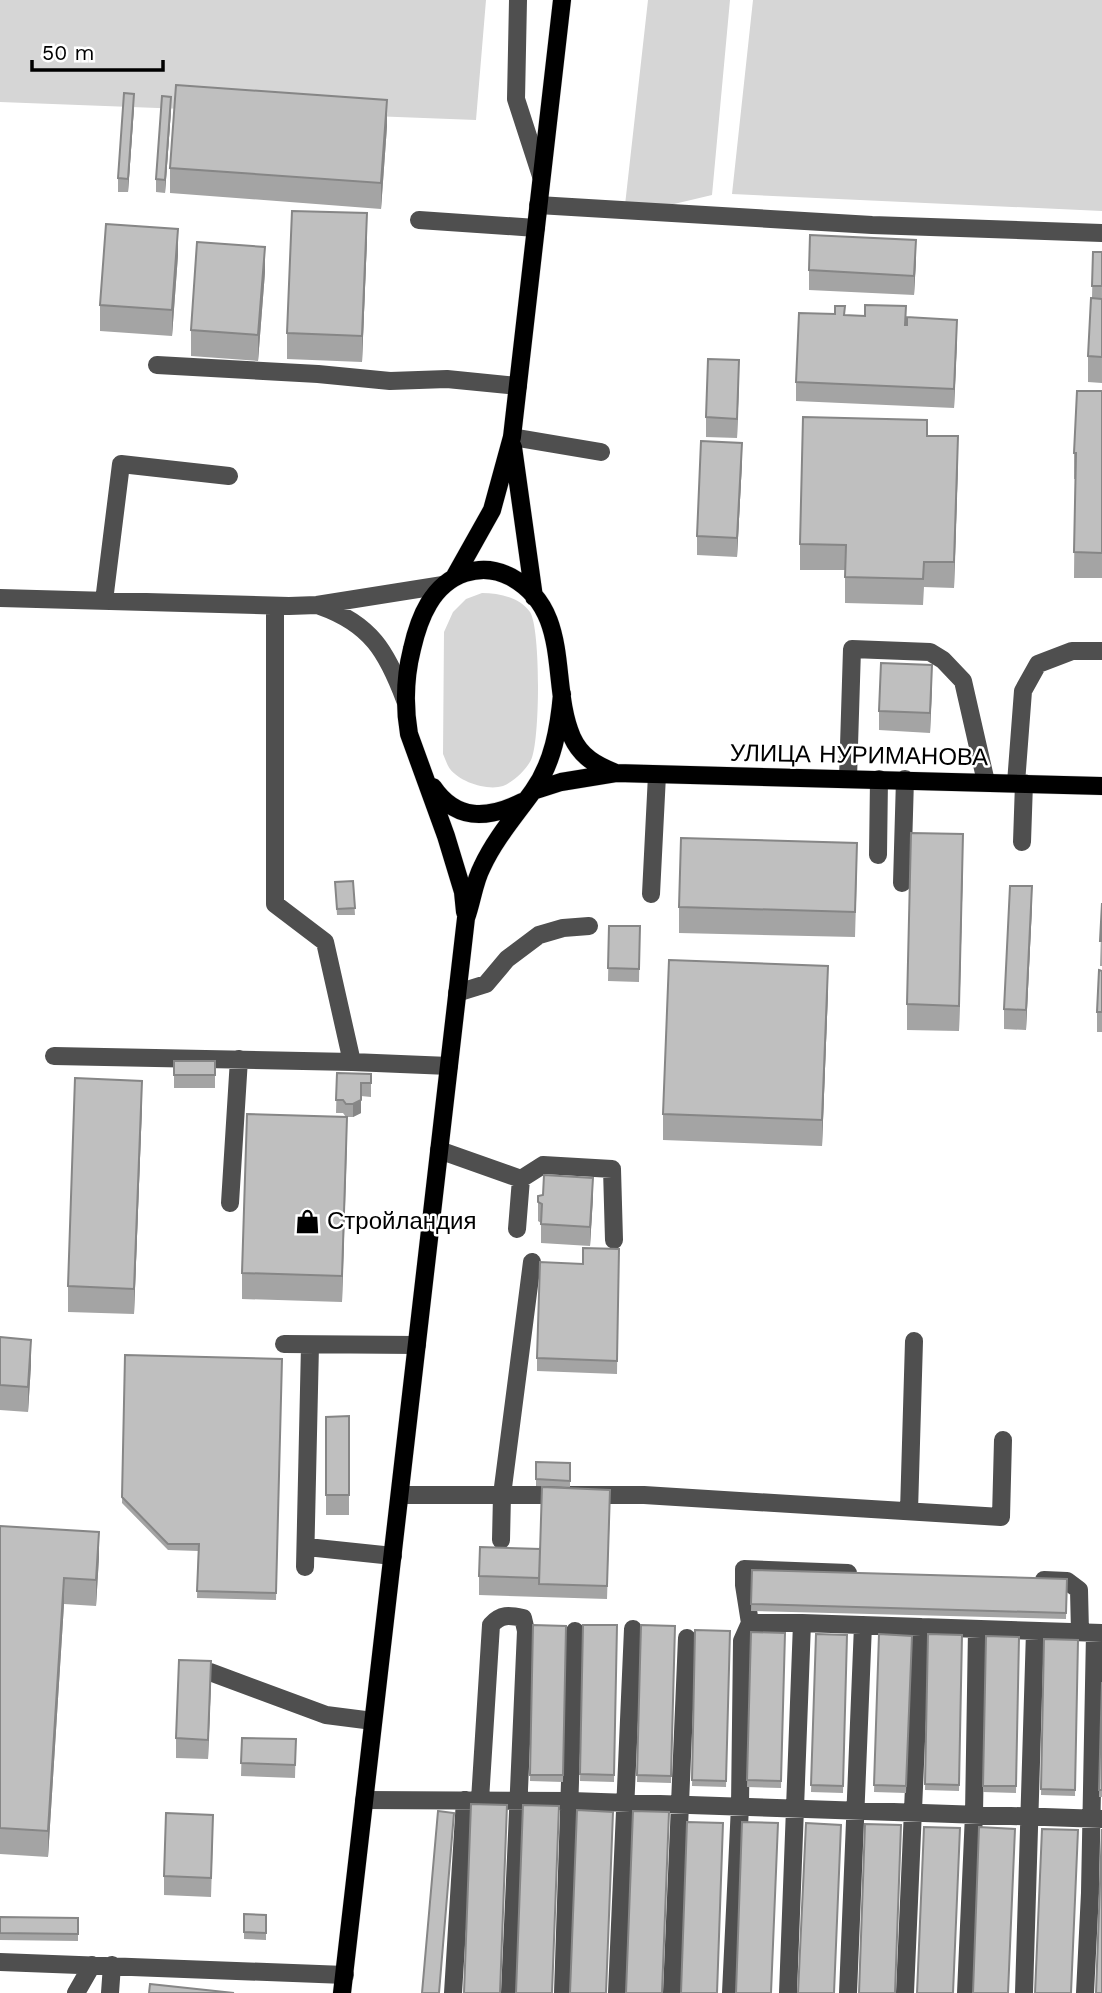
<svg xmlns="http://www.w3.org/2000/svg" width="1102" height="1993" font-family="'Work Sans',sans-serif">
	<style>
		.green { fill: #d6d6d6 }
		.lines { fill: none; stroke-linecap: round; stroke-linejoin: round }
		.major-casing { stroke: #dbdbdb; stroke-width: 19 }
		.minor { stroke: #4f4f4f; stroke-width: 18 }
		.major { stroke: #000; stroke-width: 18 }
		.wall { fill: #a4a4a4 }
		.shaded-wall { fill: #868686 }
		.building { fill: #bfbfbf; stroke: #868686; stroke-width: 2 }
		.labels { text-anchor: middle; stroke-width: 5; stroke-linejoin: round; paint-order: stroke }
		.street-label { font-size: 24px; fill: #000; stroke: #fff }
		.poi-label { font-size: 24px; fill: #000; stroke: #fff; text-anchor: start }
	</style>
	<rect width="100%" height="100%" fill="#fff"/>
	<path class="green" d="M0,0H486L476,120L0,102Z
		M648,0H730L712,195L674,204L625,205Z
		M753,0H1102V211L732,194Z
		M482,593C499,593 519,597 530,612C541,629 540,743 531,760C526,770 513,782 503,786C487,791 460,782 450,769C447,765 445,758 443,754L444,632L453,612L466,599Z"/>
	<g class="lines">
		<defs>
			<path id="major" d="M513,447L534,597
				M455,576L492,510L512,437L562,0
				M433,787C456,821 488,819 522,802
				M533,791L561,782L616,773L1102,786
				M465,912L463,892L446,836L409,734C404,705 405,677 412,649C419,618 432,584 465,573C480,568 496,569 511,577C573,611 549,684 572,737C581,757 596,765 616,773
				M342,1993L466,918C472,902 474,882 482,867C495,839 515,816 533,791C553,763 559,728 562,694"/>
		</defs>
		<use href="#major" class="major-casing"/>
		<path class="minor" d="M518,0L516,99L541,176
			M538,205L872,225L1102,233
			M419,220L536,228
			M157,365L318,374L390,381L447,379L518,386
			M512,437L601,452
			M0,598L289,606L317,605L443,585
			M104,601L121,464L229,476
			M275,606V904L325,942L352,1062
			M320,606C371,624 387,652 405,700
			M848,778L852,649L930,652L943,660L963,681L986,782
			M1016,783L1023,691L1038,664L1072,651H1102
			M1022,842L1024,783
			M878,855L879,779
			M902,883L905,779
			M651,894L657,775
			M457,993L486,984L507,959L539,935L563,928L589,926
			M54,1056L352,1062L449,1066
			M439,1150L521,1179L543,1165L612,1169L614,1240
			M230,1203L239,1059
			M517,1229L521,1179
			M284,1344L417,1345
			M400,1495H644L1001,1517L1003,1440
			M909,1511L914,1341
			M501,1540L502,1495L532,1262
			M307,1547L393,1556
			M305,1567L310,1345
			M1044,1580L1067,1581L1079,1590L1080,1632
			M750,1623L744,1585V1569L848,1573
			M210,1672L326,1715L373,1721
			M364,1800L571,1801L1102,1819
			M480,1800L491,1625C501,1614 509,1615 523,1618L526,1631L510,1993
			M0,1962L345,1975
			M76,1993L92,1965
			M110,1993L112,1965
			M453,1993L465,1800
			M563,1993L575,1631
			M617,1993L633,1629
			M672,1993L687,1638
			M731,1993L740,1806L742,1641L750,1623H802
			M788,1993L802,1623L1102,1633
			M848,1993L863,1625
			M905,1993L921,1627
			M966,1993L974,1814L977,1629
			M1024,1993L1035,1631
			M1085,1993L1090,1893L1095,1633"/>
		<use href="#major" class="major"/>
	</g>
	<path class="wall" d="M134,107L128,192H118V178Z
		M171,110L165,193L156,192V179Z
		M387,126L381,209L170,193V168Z
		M367,239L362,362L287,359V333Z
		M1093,252H1102V383L1088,382V356L1092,298Z
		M178,255L172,336L100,331V305Z
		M916,260L914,295L809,290V270Z
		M265,272L258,361L191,356V330Z
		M835,314L845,315L906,325L957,339L954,408L796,401V382Z
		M739,379L737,438L706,437V417Z
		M1102,391V578H1074L1075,479H1074V453Z
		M927,436L958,462L954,588L924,587L923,605L845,603V570H800V544Z
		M742,462L737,557L697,555V536Z
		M932,685L930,733L879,730V711Z
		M963,860L959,1031L907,1030V1004Z
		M857,868L855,937L679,933V907Z
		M353,881L355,915H337L335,882Z
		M1102,903V966H1100Z
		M1032,906L1026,1030L1004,1029V1009Z
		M609,926H640L639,982L608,981Z
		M1102,971V1032H1097V1012Z
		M828,991L822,1146L663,1140V1114Z
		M174,1061H215V1088H174Z
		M337,1073L371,1074V1097L361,1096V1113L353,1117H347L342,1302L242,1299V1273L346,1117L343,1113H336Z
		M142,1106L134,1314L68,1312V1286Z
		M593,1197L590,1246L541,1243V1223L538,1221V1202Z
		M619,1249L617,1374L537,1371V1358L583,1264Z
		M0,1337L31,1365L28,1412L0,1410Z
		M125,1355L282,1359L276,1600L197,1598L198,1551L168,1550L122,1503Z
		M349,1416V1515H326V1417Z
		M536,1462L570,1463V1487L536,1486Z
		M610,1503L607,1599L479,1595V1576L540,1549Z
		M0,1526L99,1557L96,1606L64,1604L48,1857L0,1854Z
		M752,1570L1067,1579L1066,1619L751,1611Z
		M533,1625L566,1626L563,1782L530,1781Z
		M583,1625H617L614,1782L580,1781Z
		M641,1625L675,1626L671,1783L637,1782Z
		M695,1630L730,1631L726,1787L692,1786Z
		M751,1632L785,1633L781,1788L747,1787Z
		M816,1634L847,1635L843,1793L811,1792Z
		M879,1634L912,1636L906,1793L874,1792Z
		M928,1634L962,1635L959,1791L925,1790Z
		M986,1636L1019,1637L1016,1793L983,1792Z
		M1044,1639L1078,1640L1075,1796L1041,1795Z
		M211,1681L208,1759L176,1758V1738Z
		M1102,1682V1797H1099Z
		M242,1738L296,1739L295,1778L241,1776Z
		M213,1834L211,1897L164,1895V1876Z
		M244,1914L266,1915V1940L244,1939Z
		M0,1917L78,1918V1941L0,1940Z"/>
	<path class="shaded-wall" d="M134,94V107L128,192V179Z
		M171,97V110L165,193V180Z
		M387,100V126L381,209V183Z
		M367,213V239L362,362V336Z
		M178,229V255L172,336V310Z
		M916,240V260L914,295V276Z
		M265,247V272L258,361V335Z
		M957,320V339L954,408V389Z
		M739,360V379L737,438V419Z
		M958,436V462L954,588V562Z
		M742,443V462L737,557V538Z
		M932,665V685L930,733V713Z
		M963,834V860L959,1031V1006Z
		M1032,886V906L1026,1030V1010Z
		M828,966V991L822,1146V1120Z
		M142,1081V1106L134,1314V1289Z
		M361,1083V1113L353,1117V1104Z
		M347,1117V1143L342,1302V1276Z
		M593,1178V1197L590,1246V1227Z
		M31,1340V1365L28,1412V1387Z
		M99,1532V1557L96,1606V1580Z
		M64,1578V1604L48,1857V1831Z
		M211,1661V1681L208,1759V1740Z"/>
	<path class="building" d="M176,85L387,100L381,183L170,168Z
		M124,93L134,94L128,179L118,178Z
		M162,96L171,97L165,180L156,179Z
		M292,211L367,213L362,336L287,333Z
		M106,224L178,229L172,310L100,305Z
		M810,235L916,240L914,276L809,270Z
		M197,242L265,247L258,335L191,330Z
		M1093,252H1102V286H1092Z
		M1091,298L1102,299V357L1088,356Z
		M865,305L906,306L905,325H907V317L957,320L954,389L796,382L799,313L835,314V306H845L844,315L865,316Z
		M708,359L739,360L737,419L706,417Z
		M1077,391H1102V553L1074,552L1076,453H1074Z
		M803,417L927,420V436H958L954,562H924L923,579L845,577L846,545L800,544Z
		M701,441L742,443L737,538L697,536Z
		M881,663L932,665L930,713L879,711Z
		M911,833L963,834L959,1006L907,1004Z
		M681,838L857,843L855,912L679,907Z
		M353,881L355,908L337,909L335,882Z
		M1010,886H1032L1026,1010L1004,1009Z
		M1102,903V941H1100Z
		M609,926H640L639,969L608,968Z
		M669,960L828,966L822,1120L663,1114Z
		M1099,970L1102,971V1012H1097Z
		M174,1061H215V1075H174Z
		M337,1073L371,1074V1083H361V1100L353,1104H346L343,1100H336Z
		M75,1078L142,1081L134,1289L68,1286Z
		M247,1114L347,1117L342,1276L242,1273Z
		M544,1175L593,1178L590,1227L541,1224L542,1204L538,1202V1196L543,1195Z
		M583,1248L619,1249L617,1361L537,1358L540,1262L583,1264Z
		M0,1337L31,1340L28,1387L0,1385Z
		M125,1355L282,1359L276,1593L197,1591L199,1544H168L122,1497Z
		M349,1416V1495H326V1417Z
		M536,1462L570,1463V1481L536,1479Z
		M542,1487L610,1490L607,1586L539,1584Z
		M0,1526L99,1532L96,1580L64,1578L48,1831L0,1828Z
		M480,1547L540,1549L539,1578L479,1576Z
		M752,1570L1067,1579L1066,1613L751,1604Z
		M533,1625L566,1626L563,1775H530Z
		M583,1625H617L614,1775L580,1774Z
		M641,1625L675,1626L671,1776L637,1775Z
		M695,1630L730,1631L726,1781L692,1780Z
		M751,1632L785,1633L781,1781L747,1780Z
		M816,1634L847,1635L843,1786L811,1785Z
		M879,1634L912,1636L906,1786L874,1785Z
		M928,1634L962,1635L959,1785L925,1784Z
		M986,1636L1019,1637L1016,1786H983Z
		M1044,1639L1078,1640L1075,1790L1041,1789Z
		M179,1660L211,1661L208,1740L176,1738Z
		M1102,1682V1790H1099Z
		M242,1738L296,1739L295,1765L241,1763Z
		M471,1804L507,1805L500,1993H464Z
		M523,1805L559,1806L552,1993H516Z
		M577,1810L613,1812L606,1993H570Z
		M438,1811L454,1813L439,1993H422Z
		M633,1811L669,1812L662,1993H626Z
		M166,1813L213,1815L211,1878L164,1876Z
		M687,1822L723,1823L717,1993H681Z
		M742,1822L778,1823L771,1993H736Z
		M806,1823L841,1825L834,1993H798Z
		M865,1824L901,1825L895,1993H859Z
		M924,1827L960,1828L953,1993H917Z
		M979,1827L1015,1829L1008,1993H973Z
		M1042,1829L1078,1830L1071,1993H1035Z
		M1102,1829V1993H1096Z
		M244,1914L266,1915V1933L244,1932Z
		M0,1917L78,1918V1934L0,1933Z
		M150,1984L234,1993H149Z"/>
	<defs>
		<symbol id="shop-bare" viewBox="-9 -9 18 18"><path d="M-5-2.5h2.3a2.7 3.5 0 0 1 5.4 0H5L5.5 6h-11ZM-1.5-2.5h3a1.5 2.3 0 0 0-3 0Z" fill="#000" stroke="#fff" stroke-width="2.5" paint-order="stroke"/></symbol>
	</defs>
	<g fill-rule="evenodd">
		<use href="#shop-bare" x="290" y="1204" width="35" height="35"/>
	</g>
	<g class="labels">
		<g class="street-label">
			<text transform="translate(859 755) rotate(1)" y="8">УЛИЦА НУРИМАНОВА</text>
		</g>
		<g class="poi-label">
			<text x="327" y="1229">Стройландия</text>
		</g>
	</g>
	<path d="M32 60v10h131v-10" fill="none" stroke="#000000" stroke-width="3.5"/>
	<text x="42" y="60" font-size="21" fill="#000000" stroke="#ffffff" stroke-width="5" paint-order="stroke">50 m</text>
</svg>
